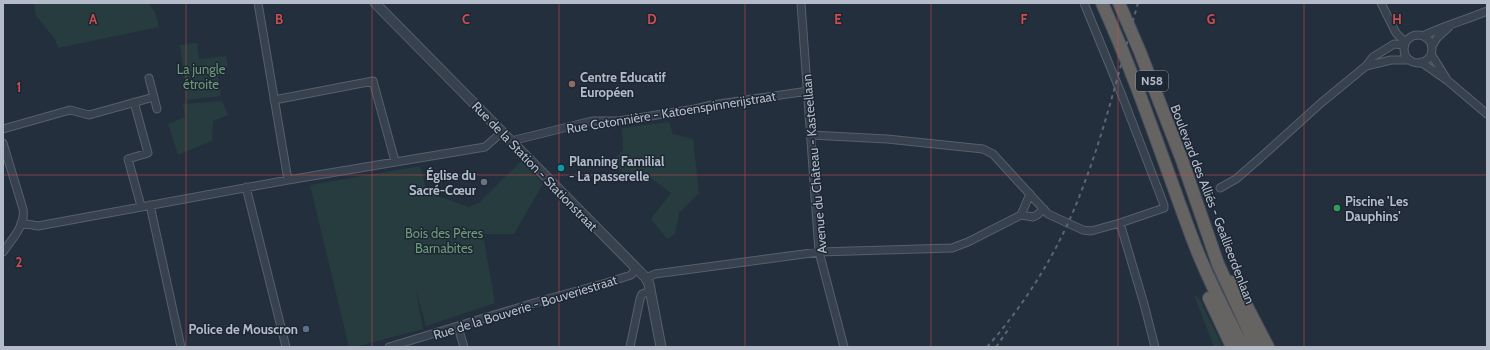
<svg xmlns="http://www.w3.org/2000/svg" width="1490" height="350" font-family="Cabin,sans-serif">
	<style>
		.green { fill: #263c3f }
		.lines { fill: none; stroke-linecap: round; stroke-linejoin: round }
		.minor-casing { stroke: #565f6c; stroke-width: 9 }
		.tertiary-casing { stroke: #565f6c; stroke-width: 11 }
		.trunk-casing { stroke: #434c59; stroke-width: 14 }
		.minor { stroke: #38414e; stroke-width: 7 }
		.tertiary { stroke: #38414e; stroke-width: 9 }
		.trunk { stroke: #656462; stroke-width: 12 }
		.rail { stroke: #5a6575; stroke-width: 2; stroke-dasharray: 4 4; stroke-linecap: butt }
		.grid { fill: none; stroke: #ce4d50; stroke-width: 1; stroke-opacity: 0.55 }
		.education-dot { fill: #8d6e63; stroke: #1d2633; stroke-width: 1.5 }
		.culture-dot { fill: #0f9aa8; stroke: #1d2633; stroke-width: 1.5 }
		.worship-dot { fill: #6b7280; stroke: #1d2633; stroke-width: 1.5 }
		.leisure-dot { fill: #2e9e5b; stroke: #1d2633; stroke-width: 1.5 }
		.service-dot { fill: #5c6f8a; stroke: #1d2633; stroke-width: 1.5 }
		.labels { text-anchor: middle; stroke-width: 3; stroke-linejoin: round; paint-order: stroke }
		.shield { fill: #1d2633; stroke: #878f9c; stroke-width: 1 }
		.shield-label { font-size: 12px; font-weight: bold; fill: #b4bcc9 }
		.park-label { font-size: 13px; fill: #6b9a76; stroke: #1d2633 }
		.poi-label { font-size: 13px; font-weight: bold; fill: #b4bcc9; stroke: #1d2633; text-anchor: start }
		.street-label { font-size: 13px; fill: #b4bcc9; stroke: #1d2633 }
		.grid-label { font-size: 13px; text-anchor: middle; font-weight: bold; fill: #ce4d50; stroke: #1d2633; stroke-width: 3; stroke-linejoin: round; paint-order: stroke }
	</style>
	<rect width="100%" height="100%" fill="#242f3e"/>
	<path class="green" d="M34,3H148L155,12L159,27L58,48L55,39L36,16Z
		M197,43L199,59L226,56L228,67L217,69L221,96L187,100L180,45Z
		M222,101L228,115L213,121L212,141L178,155L168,124L185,117L183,104Z
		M669,122L673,134L693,139L699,193L679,213L675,234L667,239L651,219L671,193L648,176H630L610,164L623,150L622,128Z
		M522,160L543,184L514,234H483L495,303L426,326L416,290L423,329L355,347H349L310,185L420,166L427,192L469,207L479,203Z
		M1194,295L1199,298L1223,347H1214Z"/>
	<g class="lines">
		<defs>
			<path id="minor" d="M258,3L288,180
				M801,3L819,252L844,347
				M1381,3L1396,33L1405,42
				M1404 49a14 14 0 1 1 28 0a14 14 0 1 1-28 0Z
				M1423,36C1443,26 1466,20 1487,11
				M1432,46L1437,38L1449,27
				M1431,54L1446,78
				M1421,62L1448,81L1487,114
				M1366,66L1391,60H1409
				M149,78L157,109
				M274,100L373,81L395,161
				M134,102L148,153L128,159L141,206
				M3,129L70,110L89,115L154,97
				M811,135L887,139L983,149L993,154L1048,214L1083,230L1091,231L1120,223L1164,208V205L1123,98L1084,3
				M511,141L592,121H619L695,109L712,105L808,91
				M3,143L23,209C26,225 12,239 3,252
				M246,187L286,347
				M1220,188L1236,179L1259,159L1321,103L1366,66L1373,57L1394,44L1404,45
				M150,205L181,347
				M1021,215L1030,194
				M21,223L38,226L288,180L485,147L502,132
				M1120,223L1144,304L1155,347
				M646,278L655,274L819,252L952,248L968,242L1021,215L1033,217L1037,215L1044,209
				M458,327L464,347
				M389,347L544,300L606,283L631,275L636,269
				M630,347L640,299L642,294L651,291"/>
			<path id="tertiary" d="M375,3L646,278L649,284L661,347"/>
			<path id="trunk" d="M1102,3C1136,78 1162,157 1191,235C1205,273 1224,310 1243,347
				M1119,3L1140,52L1182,160L1218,264L1256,347
				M1231,282L1242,297L1268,347
				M1209,298L1232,347"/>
		</defs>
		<use href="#minor" class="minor-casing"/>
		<use href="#tertiary" class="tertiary-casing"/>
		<use href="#trunk" class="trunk-casing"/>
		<use href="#minor" class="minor"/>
		<use href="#tertiary" class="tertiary"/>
		<use href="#trunk" class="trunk"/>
		<path class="rail" d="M987,347C1027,302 1060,248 1081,192C1105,131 1120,66 1138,3
			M996,347L1010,327"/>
	</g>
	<path class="grid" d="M186,3V347M372,3V347M559,3V347M745,3V347M931,3V347M1118,3V347M1304,3V347M3,175H1487"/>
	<circle class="education-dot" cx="572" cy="84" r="4"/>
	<circle class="culture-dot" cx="561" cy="168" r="4"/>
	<circle class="worship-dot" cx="484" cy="182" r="4"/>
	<circle class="leisure-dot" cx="1337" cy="208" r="4"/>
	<circle class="service-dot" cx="306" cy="329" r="4"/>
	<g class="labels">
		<rect class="shield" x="1136" y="71" width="32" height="20" rx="3"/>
		<g class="shield-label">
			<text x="1152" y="85">N58</text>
		</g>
		<g class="park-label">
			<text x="201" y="74">La jungle<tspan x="201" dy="15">étroite</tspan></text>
			<text x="444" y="238">Bois des Pères<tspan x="444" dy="15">Barnabites</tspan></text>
		</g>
		<g class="poi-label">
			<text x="580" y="82">Centre Educatif<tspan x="580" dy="15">Européen</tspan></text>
			<text x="569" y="166">Planning Familial<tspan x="569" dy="15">- La passerelle</tspan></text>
			<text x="476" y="180" text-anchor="end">Église du<tspan x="476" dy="15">Sacré-Cœur</tspan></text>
			<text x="1345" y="206">Piscine 'Les<tspan x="1345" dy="15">Dauphins'</tspan></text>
			<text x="298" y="334" text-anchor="end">Police de Mouscron</text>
		</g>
		<g class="street-label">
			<text transform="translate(671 112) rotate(-9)" y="5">Rue Cotonnière - Katoenspinnerijstraat</text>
			<text transform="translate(814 164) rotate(-95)" y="5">Avenue du Château - Kasteellaan</text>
			<text transform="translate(535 166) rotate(46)" y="5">Rue de la Station - Stationstraat</text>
			<text transform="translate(1213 204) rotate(69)" y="5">Boulevard des Alliés - Geallieerdenlaan</text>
			<text transform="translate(525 307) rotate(-17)" y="5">Rue de la Bouverie - Bouveriestraat</text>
		</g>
	</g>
	<g class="grid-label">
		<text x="93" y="24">A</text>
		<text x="279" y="24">B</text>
		<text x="466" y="24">C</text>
		<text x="652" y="24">D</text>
		<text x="838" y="24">E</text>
		<text x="1024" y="24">F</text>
		<text x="1211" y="24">G</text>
		<text x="1397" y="24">H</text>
		<text x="19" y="92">1</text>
		<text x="19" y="267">2</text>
	</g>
	<rect width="1490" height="350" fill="none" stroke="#b4bcc9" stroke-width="8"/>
</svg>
